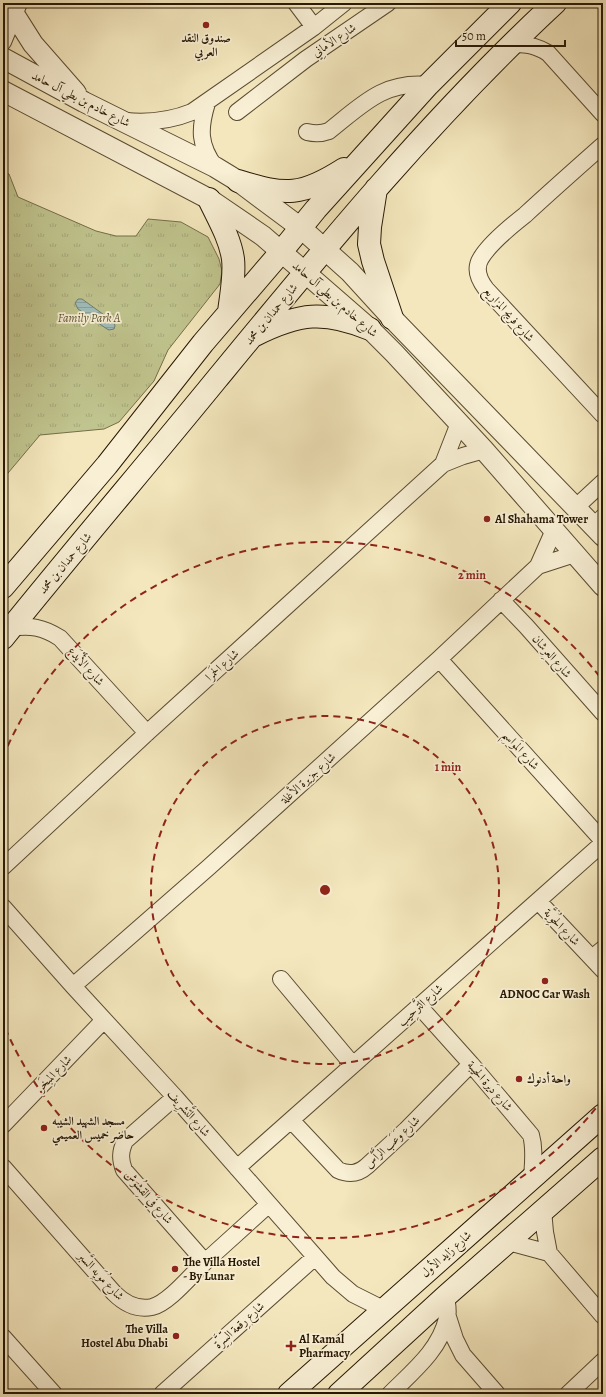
<svg xmlns="http://www.w3.org/2000/svg" width="606" height="1397" font-family="Alegreya,Amiri,serif">
	<style>
		.park { fill: url(#park-tufts); stroke: #746e49 }
		.water { fill: url(#water-rules); stroke: #707c72 }
		.lines { fill: none; stroke-linecap: round; stroke-linejoin: round }
		.minor-casing { stroke: #5a4c32; stroke-width: 18 }
		.tertiary-casing { stroke: #5a4c32; stroke-width: 22 }
		.secondary-casing { stroke: #271804; stroke-width: 24 }
		.minor { stroke: #f8efd4; stroke-width: 16 }
		.tertiary { stroke: #f8efd4; stroke-width: 20 }
		.secondary { stroke: #f8efd4; stroke-width: 22 }
		.ring { fill: none; stroke: #8f2418; stroke-width: 2; stroke-dasharray: 7 5 }
		.poi-dot { fill: #8f2418; stroke: #f8efd4; stroke-width: 1.5 }
		.labels { text-anchor: middle; stroke-width: 3.5; stroke-linejoin: round; paint-order: stroke }
		.poi-label { font-size: 12px; font-weight: bold; fill: #271804; stroke: #f8efd4; text-anchor: start }
		.street-label { font-size: 12px; fill: #271804; stroke: #f8efd4 }
		.park-label { font-size: 12px; font-style: italic; fill: #5d5434; stroke: #f8efd4 }
		.centre { fill: #8f2418; stroke: #f8efd4; stroke-width: 2 }
		.ring-label { font-size: 12px; text-anchor: middle; font-weight: bold; fill: #8f2418; stroke: #f8efd4; stroke-width: 3.5; stroke-linejoin: round; paint-order: stroke }
	</style>
	<defs>
		<pattern id="park-tufts" width="24" height="20" patternUnits="userSpaceOnUse"><rect width="24" height="20" fill="#c0c48e"/><path d="M3 7l-1-3M5 7V3M7 7l1-3M15 17l-1-3M17 17v-4M19 17l1-3" fill="none" stroke="#a5a879"/></pattern>
		<pattern id="water-rules" width="6" height="5" patternUnits="userSpaceOnUse"><rect width="6" height="5" fill="#a0bebb"/><path d="M0 2.5h6" fill="none" stroke="#8aa39f"/></pattern>
	</defs>
	<rect width="100%" height="100%" fill="#f4e7bd"/>
	<filter id="stains"><feTurbulence type="fractalNoise" baseFrequency=".005" numOctaves="4"/><feColorMatrix values="0 0 0 0 .2 0 0 0 0 .09 0 0 0 0 .02 0 0 0 .5 -.17"/></filter>
	<radialGradient id="worn" r=".72"><stop offset=".6" stop-color="#630" stop-opacity="0"/><stop offset="1" stop-color="#630" stop-opacity=".3"/></radialGradient>
	<path class="park" d="M3,172L9,174L18,197L96,231L116,236H136L148,219L181,222L208,237L219,259L222,271L220,284L168,350L154,381L119,422L104,429L40,435L3,479Z"/>
	<path class="water" d="M78,299H82L114,322L115,326L114,329L109,330L107,329L78,309L75,303Z"/>
	<g class="lines">
		<defs>
			<path id="minor" d="M296,3L314,27
				M3,42L19,3
				M510,45C524,43 535,45 548,53L603,114
				M207,103C199,129 199,145 215,167
				M237,112L306,59L388,3
				M126,121C149,123 170,121 192,112L314,27L344,3
				M307,132C315,134 321,134 329,131C362,105 383,81 428,85
				M603,145C577,168 551,191 525,215C511,226 490,243 481,258C474,269 479,280 486,289L603,415
				M443,464L459,423
				M576,507L603,482
				M594,526L603,517
				M538,566L575,554
				M501,600L526,626L603,713
				M11,628C30,625 43,627 60,638L147,733
				M439,659L603,841
				M3,867L147,733L443,464L463,456L484,450
				M538,901L603,970
				M3,907L73,986L175,1097L333,1277L353,1294L383,1309
				M592,958L603,949
				M281,979L353,1065
				M73,986L209,867L439,659L538,566L554,530
				M419,1006L471,1064L531,1135C535,1149 533,1163 532,1178
				M175,1097L125,1141C120,1152 120,1159 124,1170L205,1262
				M291,1120L338,1170C349,1175 358,1174 367,1166L406,1130L471,1064
				M3,1125L104,1020
				M3,1167L114,1293C124,1303 137,1310 152,1307C169,1303 192,1274 205,1262C226,1243 247,1224 268,1205
				M237,1168L603,843
				M543,1210L545,1232L549,1253L603,1316
				M508,1242L549,1253
				M448,1317L455,1339L463,1355L497,1394
				M3,1337L54,1394
				M162,1394L315,1257
				M390,1394C412,1372 440,1350 447,1318C449,1312 447,1303 446,1296
				M568,1394L603,1361"/>
			<path id="tertiary" d="M14,14L33,44L76,93
				M3,58L84,102L215,167L238,181L301,228L350,272L392,318L603,536
				M3,91L209,199L263,236L370,329L394,353L484,450L603,586"/>
			<path id="secondary" d="M238,181C286,196 302,196 344,169
				M376,189L370,227L369,244L373,261L392,318
				M209,199C218,218 230,238 233,259C235,276 231,295 229,312
				M255,335C299,313 324,310 370,329
				M3,587L107,465L203,343L281,252L316,209L428,85L510,3
				M3,638C73,551 145,467 216,380C323,250 431,118 555,3
				M289,1394L603,1115
				M339,1394L446,1296L603,1158"/>
		</defs>
		<use href="#minor" class="minor-casing"/>
		<use href="#tertiary" class="tertiary-casing"/>
		<use href="#secondary" class="secondary-casing"/>
		<use href="#minor" class="minor"/>
		<use href="#tertiary" class="tertiary"/>
		<use href="#secondary" class="secondary"/>
	</g>
	<g class="ring">
		<circle cx="325" cy="890" r="174"/>
		<path d="M603 1099A348 348 0 0 1 3 1023M3 757A348 348 0 0 1 603 681"/>
	</g>
	<g class="poi-dot">
		<circle cx="206" cy="25" r="4"/>
		<circle cx="487" cy="519" r="4"/>
		<circle cx="545" cy="981" r="4"/>
		<circle cx="519" cy="1079" r="4"/>
		<circle cx="44" cy="1128" r="4"/>
		<circle cx="175" cy="1269" r="4"/>
		<circle cx="176" cy="1336" r="4"/>
		<path d="M289 1340h4v4h4v4h-4v4h-4v-4h-4v-4h4z"/>
	</g>
	<g class="labels">
		<g class="poi-label">
			<text x="206" y="42" text-anchor="middle">صندوق النقد<tspan x="206" dy="14">العربي</tspan></text>
			<text x="495" y="523">Al Shahama Tower</text>
			<text x="545" y="998" text-anchor="middle">ADNOC Car Wash</text>
			<text x="527" y="1083">واحة أدنوك</text>
			<text x="52" y="1125">مسجد الشهيد الشيبه<tspan x="52" dy="14">حاضر خميس العميمي</tspan></text>
			<text x="183" y="1266">The Villa Hostel<tspan x="183" dy="14">- By Lunar</tspan></text>
			<text x="168" y="1333" text-anchor="end">The Villa<tspan x="168" dy="14">Hostel Abu Dhabi</tspan></text>
			<text x="299" y="1343">Al Kamal<tspan x="299" dy="14">Pharmacy</tspan></text>
		</g>
		<g class="street-label">
			<text transform="translate(334 40) rotate(-34)" y="4">شارع الأمانِي</text>
			<text transform="translate(81 99) rotate(27)" y="4">شارع خادم بن بطي آل حامد</text>
			<text transform="translate(335 299) rotate(41)" y="4">شارع خادم بن بطي آل حامد</text>
			<text transform="translate(271 314) rotate(-50)" y="4">شارع حمدان بن محمد</text>
			<text transform="translate(509 314) rotate(48)" y="4">شارع فريج المزاريع</text>
			<text transform="translate(65 563) rotate(-50)" y="4">شارع حمدان بن محمد</text>
			<text transform="translate(552 656) rotate(49)" y="4">شارع العِرشان</text>
			<text transform="translate(222 665) rotate(-42)" y="4">شارع الحَمرا</text>
			<text transform="translate(86 666) rotate(48)" y="4">شارع الأَيْدَع</text>
			<text transform="translate(521 750) rotate(48)" y="4">شارع المَواسِم</text>
			<text transform="translate(308 778) rotate(-42)" y="4">شارع جزيرة الأغلة</text>
			<text transform="translate(562 927) rotate(46)" y="4">شارع الحُوِيَّة</text>
			<text transform="translate(420 1005) rotate(-42)" y="4">شارع التَّرحِيب</text>
			<text transform="translate(54 1073) rotate(-46)" y="4">شارع المِبخَر</text>
			<text transform="translate(490 1086) rotate(49)" y="4">شارع دَيرة الحَيبة</text>
			<text transform="translate(189 1113) rotate(49)" y="4">شارع التَّشرِيف</text>
			<text transform="translate(392 1142) rotate(-43)" y="4">شارع وَعَب الرَّأس</text>
			<text transform="translate(149 1197) rotate(49)" y="4">شارع فَي القِشُوش</text>
			<text transform="translate(446 1254) rotate(-42)" y="4">شارع زايد الأول</text>
			<text transform="translate(101 1276) rotate(47)" y="4">شارع مُوَيِه السَّبر</text>
			<text transform="translate(239 1325) rotate(-42)" y="4">شارع رِقعة السِّرَّة</text>
		</g>
		<g class="park-label">
			<text x="89" y="322">Family Park A</text>
		</g>
	</g>
	<circle cx="325" cy="890" r="6" class="centre"/>
	<g class="ring-label">
		<text x="472" y="579">2 min</text>
		<text x="448" y="771">1 min</text>
	</g>
	<rect width="606" height="1397" fill="none" stroke="#f4e7bd" stroke-width="16"/>
	<rect x="4" y="4" width="598" height="1389" fill="none" stroke="#271804" stroke-width="2"/>
	<rect x="8" y="8" width="590" height="1381" fill="none" stroke="#271804"/>
	<path d="M456 40v6h109v-6" fill="none" stroke="#271804" stroke-width="2"/>
	<text x="462" y="40" font-size="12" fill="#271804" stroke="#f8efd4" stroke-width="3" paint-order="stroke">50 m</text>
	<rect width="100%" height="100%" filter="url(#stains)"/>
	<rect width="100%" height="100%" fill="url(#worn)"/>
</svg>
